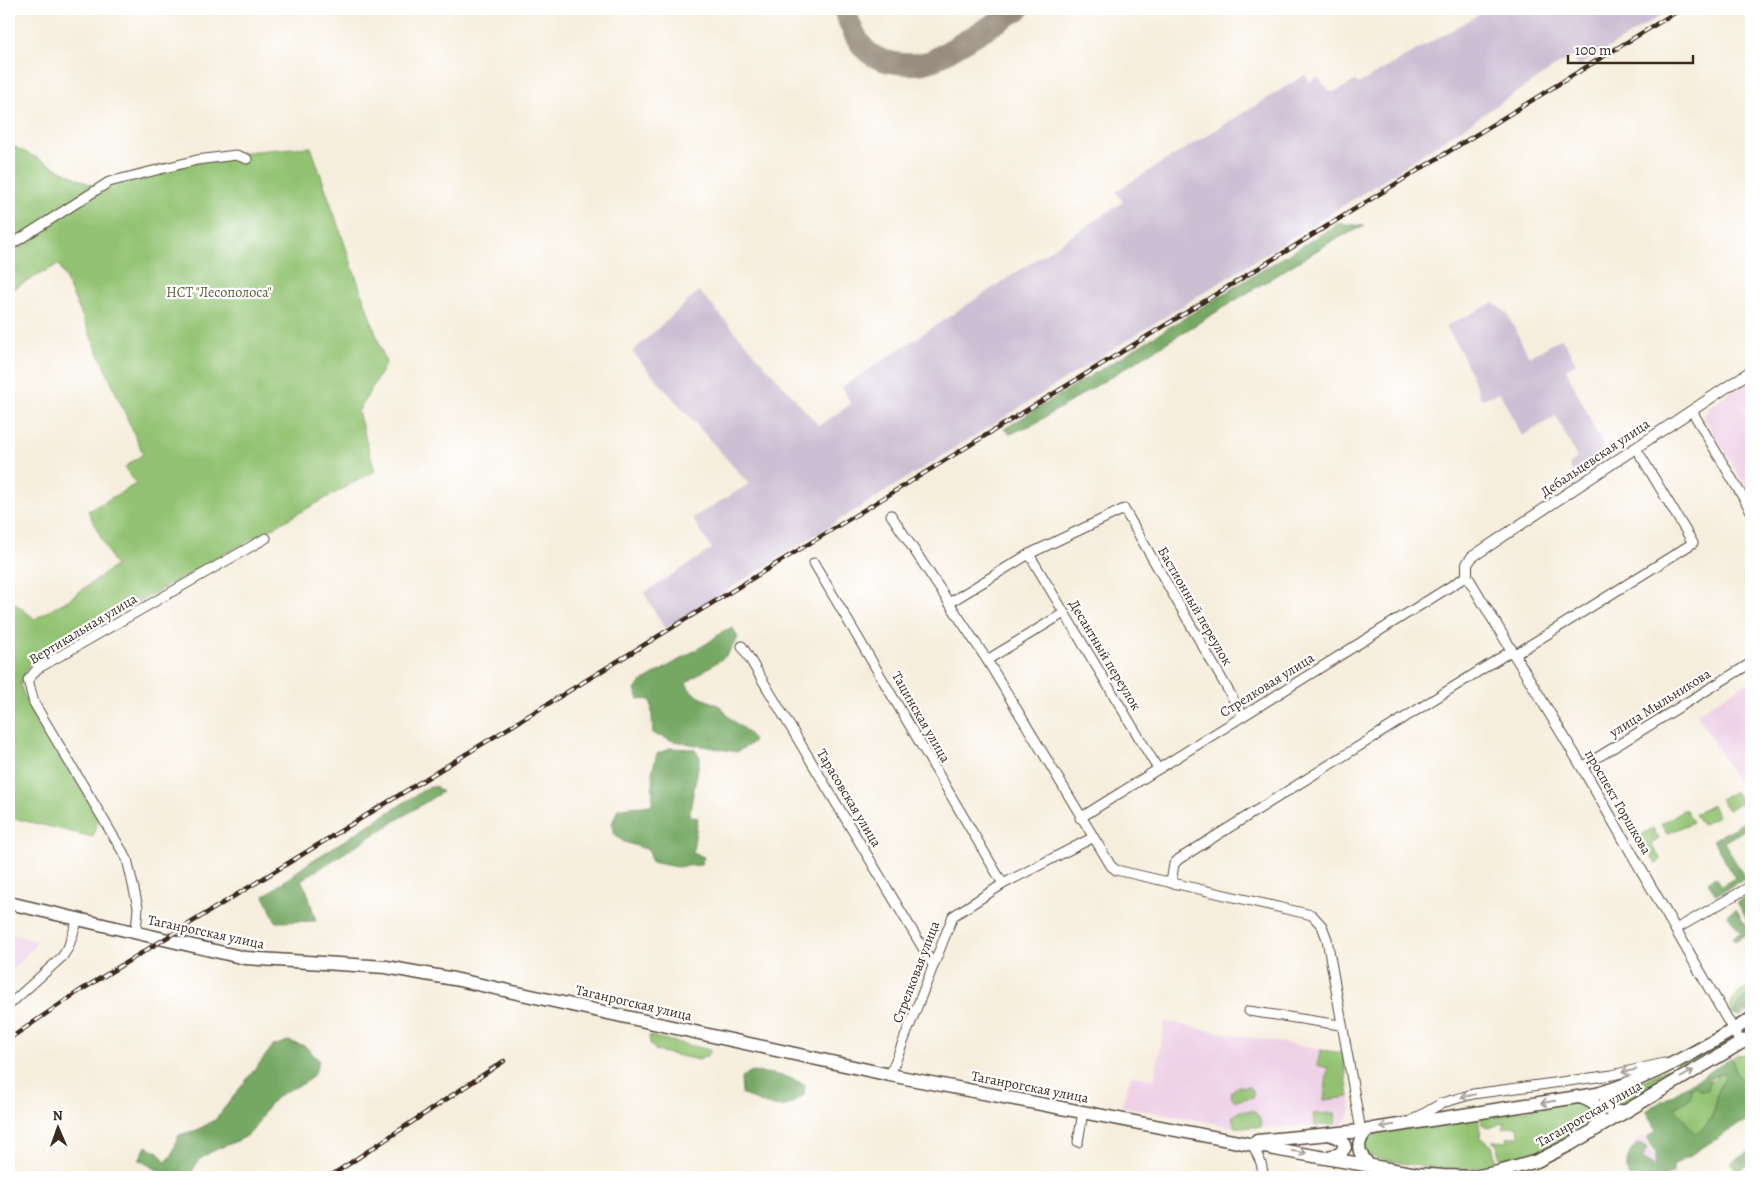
<svg xmlns="http://www.w3.org/2000/svg" width="1760" height="1186" viewBox="0 0 1760 1186" font-family="Alegreya,serif">
<style>
.built{fill:#eed0e7}
.industrial{fill:#ccbed3}
.green{fill:#92c271;stroke:#667648}
.forest{fill:#75a863;stroke:#586940;fill-rule:evenodd}
.lines{fill:none;stroke-linecap:round;stroke-linejoin:round}
.taxiway{stroke:#988c7e;stroke-width:22}
.minor-casing{stroke:#57473b;stroke-width:11}
.tertiary-casing{stroke:#57473b;stroke-width:12}
.primary-casing{stroke:#57473b;stroke-width:15}
.minor{stroke:#fff;stroke-width:9}
.tertiary{stroke:#fff;stroke-width:10}
.primary{stroke:#fff;stroke-width:12}
.rail-casing{stroke:#3b2a1e;stroke-width:4.5}
.rail{stroke:#fff;stroke-width:2.5;stroke-dasharray:8;stroke-linecap:butt}
.oneway{stroke:#a79f9a}
.labels{text-anchor:middle;dominant-baseline:central;stroke-width:4.5;stroke-linejoin:round;paint-order:stroke}
.park-label{font-size:14px;fill:#595f3b;stroke:#fff}
.street-label{font-size:14px;fill:#3b2a1e;stroke:#fff}
</style>
<rect width="100%" height="100%" fill="#fff"/>
<filter id="ink" filterUnits="userSpaceOnUse"><feTurbulence type="fractalNoise" baseFrequency=".02" numOctaves="2"/><feDisplacementMap in="SourceGraphic" scale="10" xChannelSelector="R" yChannelSelector="G"/><feConvolveMatrix kernelMatrix="1 2 1 2 8 2 1 2 1" color-interpolation-filters="sRGB"/></filter>
<filter id="wash" filterUnits="userSpaceOnUse"><feTurbulence type="fractalNoise" baseFrequency=".0096" numOctaves="4" result="noise"/><feDisplacementMap in="SourceGraphic" scale="20" xChannelSelector="R" yChannelSelector="G"/><feGaussianBlur stdDeviation="1.12" result="paint"/><feColorMatrix in="noise" values="0 0 0 0 0 0 0 0 0 0 0 0 0 0 0 0 0 1.4 0 .05"/><feComposite in="paint" operator="in"/></filter>
<g filter="url(#wash)">
<rect width="100%" height="100%" fill="#f6eedd"/>
<g class="built">
<path d="M1751 378V495L1704 417 1710 406Z"/>
<path d="M1751 680V784L1736 780 1697 713Z"/>
<path d="M9 933 37 941 34 947 9 973Z"/>
<path d="M1165 1021 1212 1031 1343 1053 1351 1109 1348 1118 1342 1124 1296 1127H1233L1121 1106 1131 1075 1154 1079Z"/>
<path d="M1642 1135 1659 1165 1654 1168 1626 1159 1638 1138Z"/>
</g>
<g class="industrial">
<path d="M1488 9H1671L1578 67 1572 57 1564 61 1373 187 665 629 644 593 712 549 692 518 749 484 632 352 699 291 819 426 851 404 842 387 1123 202 1116 191 1305 75 1310 82 1317 77 1331 92 1337 91 1355 81 1358 84Z"/>
<path d="M1493 303 1507 313 1529 357 1562 338 1576 363 1566 369 1606 452 1573 473 1569 464 1577 458 1556 416 1522 436 1500 393 1481 399 1463 356 1446 326Z"/>
</g>
<g class="green">
<path d="M9 144 93 186C163 159 238 151 311 147L386 363 358 412 375 471 30 662 20 684C34 727 73 775 99 813L93 837 9 817V599L35 619 68 600 115 566 88 511 136 484 125 467 143 454 59 264 9 291Z"/>
<path d="M1735 791 1742 802 1728 810 1720 799Z"/>
<path d="M1712 805 1718 816 1702 825 1695 814Z"/>
<path d="M1685 809 1693 822 1667 834 1661 824Z"/>
<path d="M1653 828 1659 839 1651 844 1661 860 1656 864 1639 836Z"/>
<path d="M1751 985V1010L1741 1016 1731 1013C1727 999 1740 992 1751 985Z"/>
<path d="M649 1036 711 1050 708 1055 699 1060 656 1051 650 1043Z"/>
<path d="M1729 1038 1734 1041 1617 1110 1607 1099Z"/>
<path d="M1321 1050 1343 1053 1349 1097 1324 1100 1328 1068 1317 1065Z"/>
<path d="M1746 1054 1745 1070 1750 1075 1745 1079 1738 1077 1732 1058 1736 1055Z"/>
<path d="M1720 1073H1724L1725 1078C1716 1098 1716 1122 1695 1135L1674 1107 1690 1099V1088L1709 1084Z"/>
<path d="M1238 1086 1249 1087 1253 1092V1097L1235 1101 1231 1096 1232 1091Z"/>
<path d="M1586 1101 1595 1108 1591 1124C1562 1143 1533 1155 1500 1165L1497 1145 1492 1141 1509 1142 1506 1138 1519 1136 1518 1126 1503 1128 1506 1122 1488 1128 1482 1124 1481 1116Z"/>
<path d="M1240 1111H1254L1260 1119 1261 1127H1235L1232 1117Z"/>
<path d="M1335 1113 1337 1124 1315 1126 1313 1114Z"/>
<path d="M1478 1117 1481 1137 1493 1147 1496 1166C1449 1173 1413 1166 1367 1156L1361 1140 1365 1135Z"/>
</g>
<g class="forest">
<path d="M1339 223 1365 226 1332 241 1034 424 1010 434 1004 429Z"/>
<path d="M733 628 738 638 726 656 686 683C692 697 706 699 718 705 723 707 725 713 729 717 738 726 748 729 754 742L737 752 674 741 653 734 651 700 639 699 635 690 640 683 709 642 723 631Z"/>
<path d="M670 748 694 749 700 757 689 816 698 818 693 850 694 853 704 857 701 865 676 867 651 862 649 850 624 842 615 835 612 824 618 809C631 805 640 808 653 804L652 772 657 754Z"/>
<path d="M436 786 442 792 301 880 307 891 316 921 276 922 264 896 310 862 427 788Z"/>
<path d="M1751 818V826L1724 842 1745 878 1716 895 1708 882 1715 877 1721 886 1735 878 1713 840Z"/>
<path d="M1751 894V903L1749 905 1751 909V926L1737 902Z"/>
<path d="M1736 909 1750 932 1735 941 1733 937 1741 932 1727 914Z"/>
<path d="M1751 994V1009L1742 1011 1738 1016 1734 1014 1738 1004Z"/>
<path d="M288 1041 305 1046 319 1060C313 1088 297 1083 278 1096 265 1105 258 1128 247 1136 227 1148 196 1150 191 1177H167V1175L139 1160 146 1146 157 1151 166 1162 172 1155 179 1135 197 1130 215 1120 273 1046Z"/>
<path d="M1746 1054 1751 1055V1117L1673 1166V1173L1665 1177H1629C1624 1166 1628 1149 1639 1143L1648 1148 1642 1159 1655 1166 1656 1153 1647 1137 1656 1131 1646 1111 1732 1058 1738 1077 1745 1079 1750 1075 1745 1070ZM1720 1073H1724L1725 1078C1711 1092 1723 1119 1695 1134L1675 1107 1690 1099 1692 1093 1690 1088 1696 1085 1699 1090H1708L1711 1079Z"/>
<path d="M750 1072C769 1073 789 1075 805 1085L804 1095C799 1098 792 1104 786 1106 773 1109 754 1100 742 1094L741 1078Z"/>
<path d="M1751 1150V1163L1737 1172 1731 1163Z"/>
</g>
<g class="lines">
<path class="taxiway" d="M844 9C849 22 854 36 863 47 877 65 912 67 932 61L1019 9"/>
</g>
</g>
<g filter="url(#ink)">
<g class="lines">
<defs>
<g id="minor">
<path d="M9 246 109 182 197 160 236 155 247 159"/>
<path d="M1692 411 1751 511"/>
<path d="M891 515 987 660 1111 866 1116 870 1312 915 1322 926 1327 939 1361 1131"/>
<path d="M1029 554 1158 769"/>
<path d="M814 563 1003 884"/>
<path d="M949 603 1029 554 1124 509 1243 716"/>
<path d="M742 646 933 965"/>
<path d="M1514 655 1693 543 1636 448"/>
<path d="M987 660 1064 613"/>
<path d="M1582 767 1751 663"/>
<path d="M1080 818 1467 576"/>
<path d="M1171 883 1174 864 1179 859 1511 651"/>
<path d="M1676 929 1751 886"/>
<path d="M136 932 138 907 127 859 34 703 28 680 37 669 266 538"/>
<path d="M9 1005 62 957 68 948 78 919"/>
<path d="M1249 1011 1340 1025"/>
<path d="M890 1075 953 916 1003 884 1092 838"/>
<path d="M1411 1121 1442 1103 1473 1094 1612 1075 1664 1063"/>
<path d="M1078 1142 1083 1112"/>
<path d="M1252 1143 1261 1163 1264 1177"/>
</g>
<path id="tertiary" d="M1741 1043 1582 767 1467 576V564L1472 557 1751 371"/>
<g id="primary">
<path d="M9 903 245 958 386 967 454 979 890 1075 1280 1150 1417 1174 1443 1176 1474 1177 1499 1172 1537 1161 1569 1145 1751 1037"/>
<path d="M1615 1089 1606 1099V1108L1613 1112 1626 1111"/>
<path d="M1580 1097C1601 1104 1604 1113 1592 1132"/>
<path d="M1368 1129C1355 1143 1357 1152 1369 1165"/>
<path d="M1257 1141 1361 1131 1597 1094C1651 1078 1704 1048 1751 1019"/>
<path d="M1328 1157 1340 1154 1345 1147 1342 1140 1330 1134"/>
</g>
</defs>
<use href="#minor" class="minor-casing"/>
<use href="#tertiary" class="tertiary-casing"/>
<use href="#primary" class="primary-casing"/>
<use href="#minor" class="minor"/>
<use href="#tertiary" class="tertiary"/>
<use href="#primary" class="primary"/>
<defs>
<g id="rail">
<path d="M9 1039 78 992 1681 9"/>
<path d="M329 1177 504 1061"/>
</g>
</defs>
<use href="#rail" class="rail-casing"/>
<use href="#rail" class="rail"/>
</g>
<defs><path id="oneway-shaft" d="M-6 0H5M1.5-3L5.5 0L1.5 3" fill="none" stroke-width="1.6" stroke-linecap="round" stroke-linejoin="round" transform="scale(1.25)"/></defs>
<g class="oneway">
<use href="#oneway-shaft" transform="translate(1629 1071) rotate(168)"/>
<use href="#oneway-shaft" transform="translate(1687 1074) rotate(-30)"/>
<use href="#oneway-shaft" transform="translate(1468 1096) rotate(166)"/>
<use href="#oneway-shaft" transform="translate(1548 1102) rotate(171)"/>
<use href="#oneway-shaft" transform="translate(1387 1126) rotate(171)"/>
<use href="#oneway-shaft" transform="translate(1299 1152) rotate(8)"/>
</g>
</g>
<g class="labels">
<g class="park-label">
<text x="219" y="292">НСТ "Лесополоса"</text>
</g>
<g class="street-label">
<text transform="translate(1595 458) rotate(-34)">Дебальцевская улица</text>
<text transform="translate(1195 606) rotate(60)">Бастионный переулок</text>
<text transform="translate(83 629) rotate(-31)">Вертикальная улица</text>
<text transform="translate(1105 655) rotate(59)">Десантный переулок</text>
<text transform="translate(1267 685) rotate(-32)">Стрелковая улица</text>
<text transform="translate(1660 703) rotate(-32)">улица Мыльникова</text>
<text transform="translate(921 717) rotate(60)">Тацинская улица</text>
<text transform="translate(849 798) rotate(59)">Тарасовская улица</text>
<text transform="translate(1618 802) rotate(60)">проспект Горшкова</text>
<text transform="translate(206 932) rotate(12)">Таганрогская улица</text>
<text transform="translate(916 972) rotate(-69)">Стрелковая улица</text>
<text transform="translate(634 1003) rotate(13)">Таганрогская улица</text>
<text transform="translate(1030 1087) rotate(11)">Таганрогская улица</text>
<text transform="translate(1589 1114) rotate(-30)">Таганрогская улица</text>
</g>
</g>
<rect width="1760" height="1186" fill="none" stroke="#fff" stroke-width="30"/>
<g transform="translate(58 1128) rotate(358)" stroke="#ffffff" stroke-width="4" paint-order="stroke">
<path d="M0-4L9 19L0 12L-9 19Z" fill="#3b2a1e"/>
<text y="-8" font-size="14" font-weight="bold" text-anchor="middle" fill="#3b2a1e">N</text>
</g>
<path d="M1568 55v8h125v-8" fill="none" stroke="#3b2a1e" stroke-width="2.5"/>
<text x="1575" y="55" font-size="15" fill="#3b2a1e" stroke="#ffffff" stroke-width="4" paint-order="stroke">100 m</text>
</svg>
